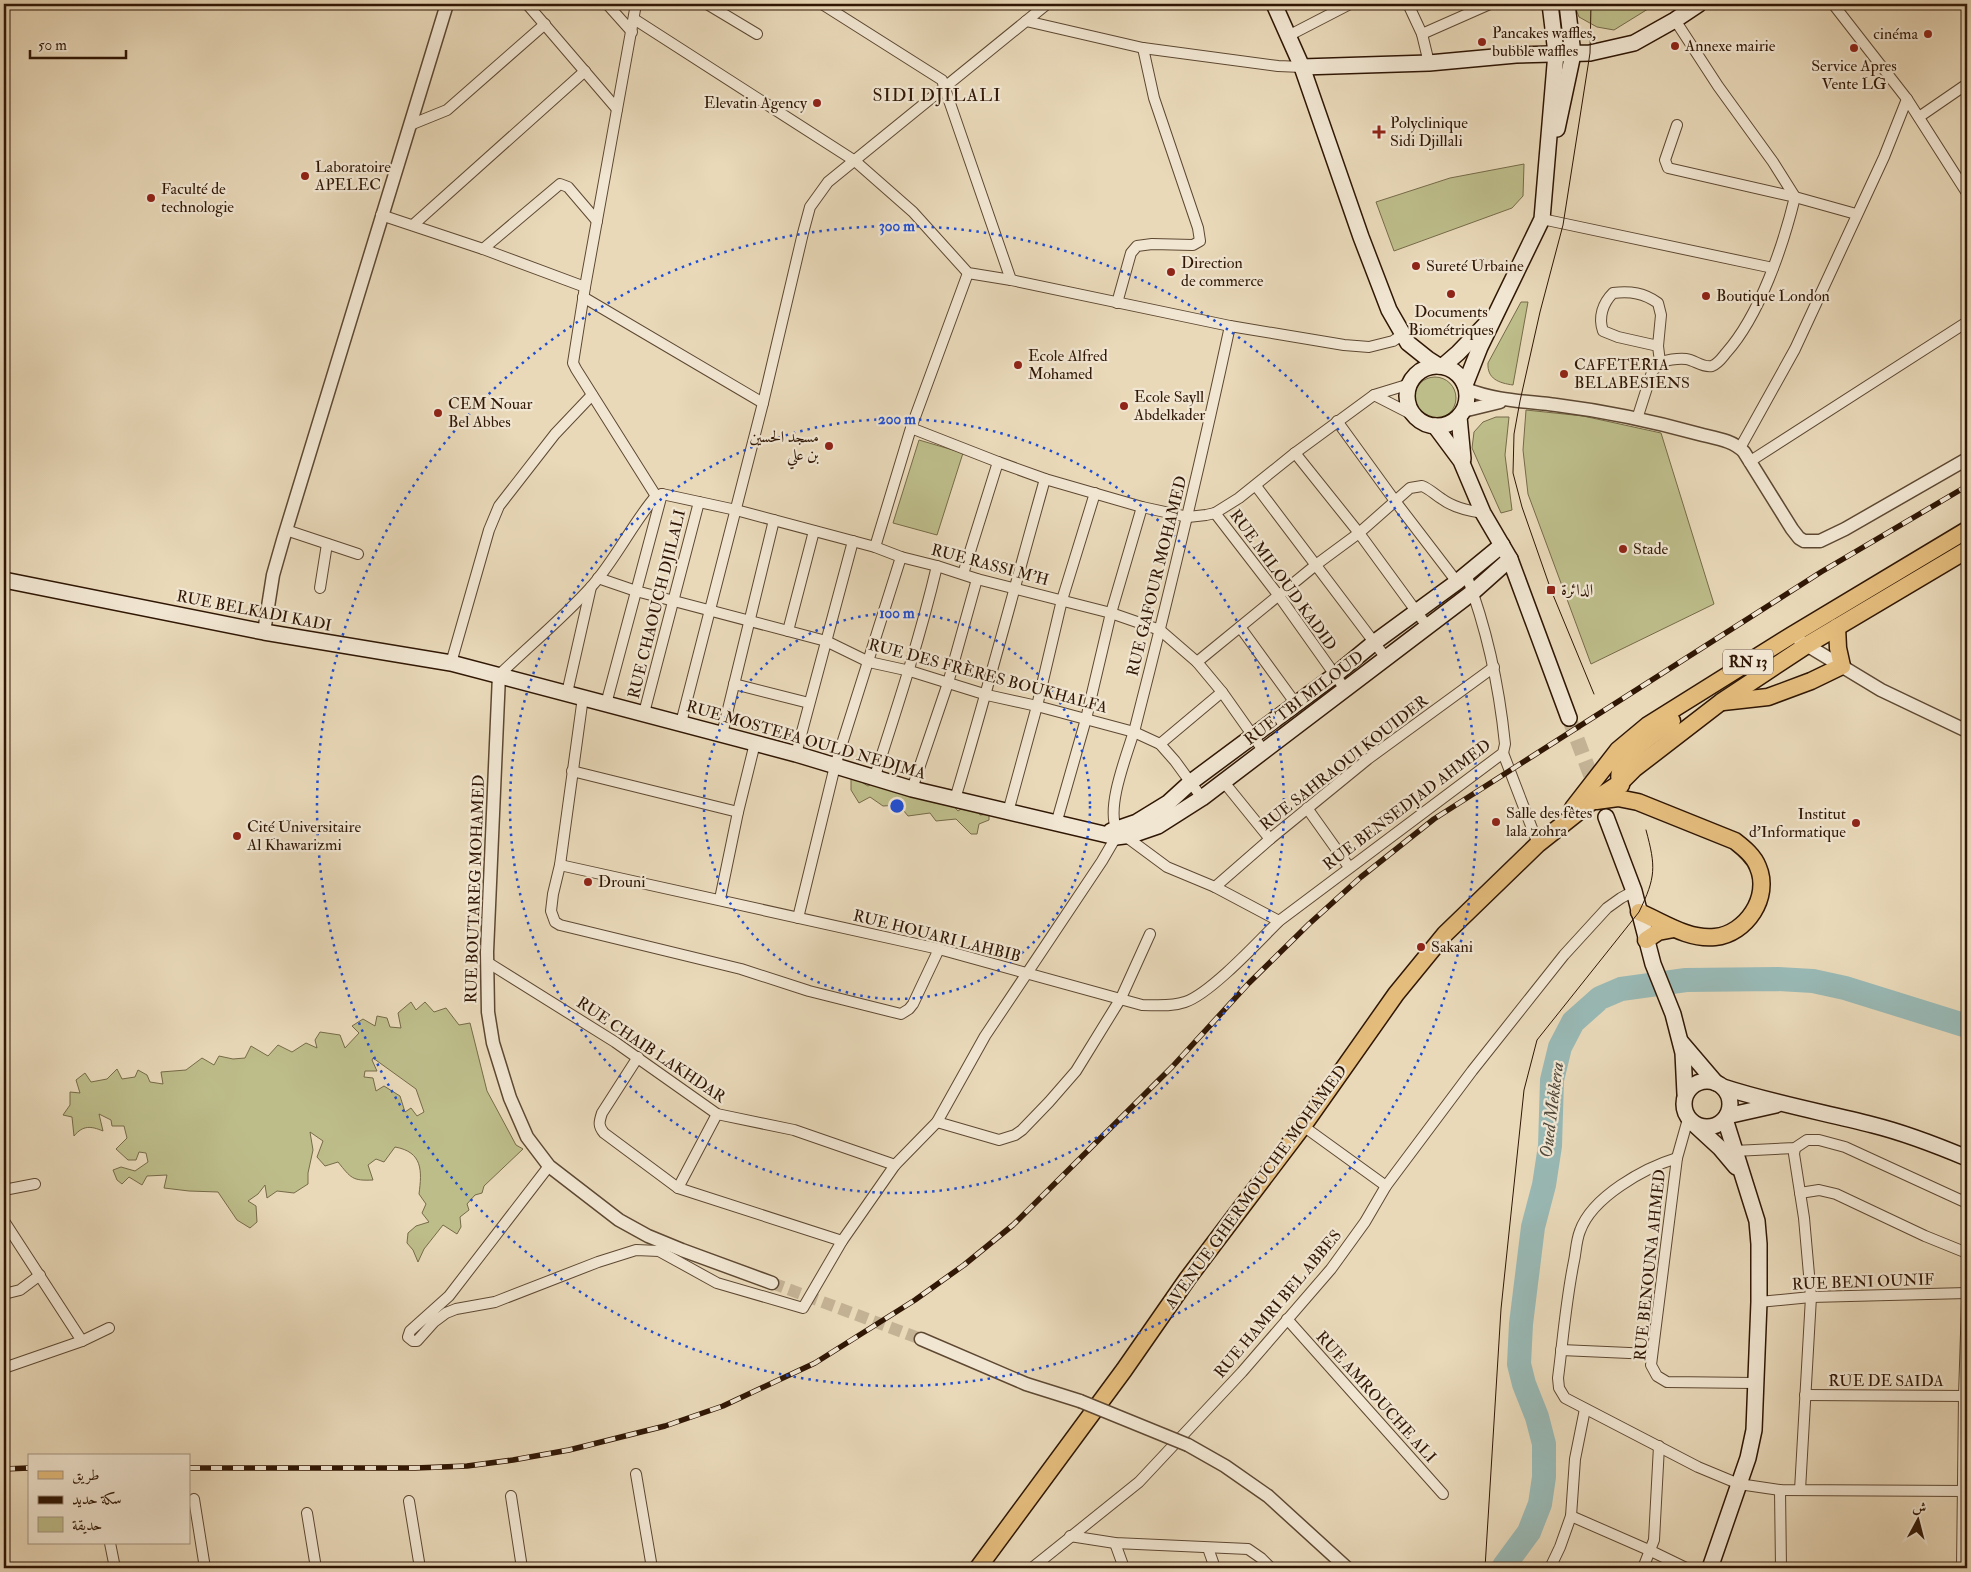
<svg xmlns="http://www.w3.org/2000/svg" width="1971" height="1572" viewBox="0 0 1971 1572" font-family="'IM FELL Double Pica',Amiri,serif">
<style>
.green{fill:#bdbd8a;stroke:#766a48;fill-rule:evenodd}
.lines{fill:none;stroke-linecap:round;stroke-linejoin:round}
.river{stroke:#99b9b5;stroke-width:24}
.tertiary-tunnel{stroke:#c4b295;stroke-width:12;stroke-dasharray:12 6;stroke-linecap:butt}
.secondary-tunnel{stroke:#c4b295;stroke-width:15;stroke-dasharray:15 8;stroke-linecap:butt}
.minor-casing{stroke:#5e4832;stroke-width:12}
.tertiary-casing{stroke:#5e4832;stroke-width:15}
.secondary-casing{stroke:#301705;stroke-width:18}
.primary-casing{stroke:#301705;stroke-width:19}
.minor{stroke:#f1e6d2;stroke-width:10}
.tertiary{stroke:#f1e6d2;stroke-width:12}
.secondary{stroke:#f1e6d2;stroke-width:15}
.primary{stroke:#e4bc7c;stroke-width:16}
.tram{stroke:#301705;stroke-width:1}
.rail-casing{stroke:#301705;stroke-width:5.5}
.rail{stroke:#f1e6d2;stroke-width:4;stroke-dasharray:11;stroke-linecap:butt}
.tertiary-bridge-casing{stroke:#5e4832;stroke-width:15;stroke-linecap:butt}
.tertiary-bridge{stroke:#f1e6d2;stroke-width:12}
.ring{fill:none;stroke:#1d4ed8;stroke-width:2.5;stroke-dasharray:2.5 5}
.poi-dot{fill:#8f2418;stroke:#f1e6d2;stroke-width:2}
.labels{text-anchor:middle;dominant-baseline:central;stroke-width:4.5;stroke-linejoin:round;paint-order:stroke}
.shield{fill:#f1e6d2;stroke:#6a5542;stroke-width:1}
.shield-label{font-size:15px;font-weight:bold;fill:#301705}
.poi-label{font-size:16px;fill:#301705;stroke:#f1e6d2;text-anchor:start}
.street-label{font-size:16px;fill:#301705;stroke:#f1e6d2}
.neighbourhood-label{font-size:18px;letter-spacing:1px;fill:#301705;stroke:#f1e6d2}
.water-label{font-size:18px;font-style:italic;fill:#50483a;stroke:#f1e6d2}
.centre{fill:#1d4ed8;stroke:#f1e6d2;stroke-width:2.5}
.ring-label{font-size:15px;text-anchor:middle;font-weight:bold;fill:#1d4ed8;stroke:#f1e6d2;stroke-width:4.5;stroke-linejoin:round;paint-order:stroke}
</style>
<rect width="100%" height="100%" fill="#e9d9b9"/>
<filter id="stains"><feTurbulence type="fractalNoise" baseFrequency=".004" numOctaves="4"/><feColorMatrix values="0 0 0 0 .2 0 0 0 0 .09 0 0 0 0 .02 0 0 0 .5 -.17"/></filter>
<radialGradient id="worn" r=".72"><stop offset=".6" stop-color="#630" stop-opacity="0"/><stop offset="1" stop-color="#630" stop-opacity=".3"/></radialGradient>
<g class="green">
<path d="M1574 4H1656L1614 30 1597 27 1579 17Z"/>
<path d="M1524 164 1523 196 1512 208 1394 251 1376 202 1450 178Z"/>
<path d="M1521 302H1528L1513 385C1499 383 1487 379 1488 363Z"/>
<circle cx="1435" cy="398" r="21"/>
<path d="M1526 410 1583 416 1661 433 1714 604 1591 664 1528 494 1523 450Z"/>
<path d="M1496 417H1509L1505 455 1512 510 1501 513 1472 448 1474 432 1483 422Z"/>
<path d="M919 440 963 453 937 535 893 523Z"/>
<path d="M851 778H863V783L868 786 877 781 950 802 958 811 964 807 977 809 980 815 989 814V820L979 824 977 834H971L956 819 936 821 930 813 908 816 899 805 883 806 870 797 859 803 851 790Z"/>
<path d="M411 1002 416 1010 425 1002 434 1012 446 1008 459 1025 470 1023 487 1091 516 1145 523 1149 484 1186 482 1193 475 1195 467 1204 469 1210 460 1217 461 1227 457 1234 443 1225 424 1249 418 1262 413 1250 407 1243 408 1233 416 1226 429 1222 422 1213 426 1204 419 1194C422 1171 423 1152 395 1147L384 1162 376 1159 368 1165 373 1180C352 1181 351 1178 338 1162L325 1166 317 1157 323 1141 310 1132 313 1150 308 1173V1184L294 1193 277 1191 267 1198 265 1185 258 1194 248 1201 256 1206 257 1222 250 1228 237 1220 218 1192 189 1191 164 1188 167 1175 147 1176 142 1185 129 1177 122 1184 117 1180 113 1170 121 1167 135 1171 148 1162 146 1153 139 1152 136 1160H128L116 1149 127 1138 124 1126H112L111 1120 99 1114 103 1131C91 1126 83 1125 74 1136L72 1117 63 1115 70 1105V1092L80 1093 76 1080 85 1073 91 1082 107 1079 117 1069 122 1079 135 1077 138 1070 147 1075 150 1082 163 1084 161 1072 186 1070 202 1058 214 1065 219 1056 233 1059 245 1058 251 1046 268 1056 278 1045 292 1052 306 1043 317 1048 315 1040 320 1032 340 1035 345 1048 359 1033 352 1026 363 1019 375 1026 377 1016 387 1018 390 1027 401 1028 398 1013ZM373 1058 416 1089 424 1112 417 1116 411 1108 405 1112 400 1096 384 1086 376 1091 373 1078 364 1077 365 1071H377L372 1060Z"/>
</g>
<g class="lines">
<path class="river" d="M1504 1566 1529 1532 1540 1504 1544 1477V1444L1537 1417 1524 1384 1519 1364 1521 1324 1533 1227 1544 1185 1550 1146 1552 1080 1560 1047 1573 1022 1600 998 1621 989 1686 980 1778 979 1813 981 1845 988 1967 1026"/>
<path class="tertiary-tunnel" d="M772 1283 921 1339"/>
<path class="secondary-tunnel" d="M1569 718 1597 792"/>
<defs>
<g id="minor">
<path d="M527 4 617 109"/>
<path d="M607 4 632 32"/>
<path d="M636 4 585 287 573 363 576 369 656 496"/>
<path d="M707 4 757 34"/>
<path d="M822 4 942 80 1011 280"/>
<path d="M1408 4 1422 34 1429 63"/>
<path d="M1833 4 1907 99 1967 193"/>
<path d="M634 19 855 161 913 212 968 273 1011 280 1230 326 1344 345 1369 347 1393 341 1402 335"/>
<path d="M1026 21 1143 48 1278 66 1302 67"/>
<path d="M1422 34 1490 4"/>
<path d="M1288 36 1350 4"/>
<path d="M1919 117 1967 84"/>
<path d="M410 125 447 110 545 24"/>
<path d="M1677 125 1665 160 1668 168 1795 197 1856 214"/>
<path d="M381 215 483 249 585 287"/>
<path d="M1542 219 1773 268"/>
<path d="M413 225 585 71"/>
<path d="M483 249 560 184 568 187 597 221"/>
<path d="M583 297 763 403"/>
<path d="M1117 303 1131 253 1137 246 1152 244 1193 245 1200 241 1198 228 1154 98 1143 48"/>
<path d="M1230 326C1201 461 1169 595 1135 728 1128 752 1105 808 1117 830L1167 867 1215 887 1279 921"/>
<path d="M1658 346 1618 337 1603 331C1598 317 1603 303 1613 293 1631 291 1644 293 1658 303L1661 315 1658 346 1660 362"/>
<path d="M1410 384 1374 395 1415 416"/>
<path d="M1637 419 1652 372 1660 362C1668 360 1678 358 1686 359 1695 360 1702 368 1712 366 1718 364 1722 358 1726 353 1760 315 1783 246 1795 197L1773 162 1718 86 1675 20"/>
<path d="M1337 421 1395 501 1457 582"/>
<path d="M911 428 998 462"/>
<path d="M1740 448 1795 349 1884 157 1907 99"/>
<path d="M1295 453 1359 533 1427 626"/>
<path d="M1749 462 1967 322"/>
<path d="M1256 486 1386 658"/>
<path d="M656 496 662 494 736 510 875 547 901 557 937 566 977 579 1111 613 1160 630 1197 662 1222 692 1263 750"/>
<path d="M1215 513 1279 596 1345 689"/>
<path d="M286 530 358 554"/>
<path d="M875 547 911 428 968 273"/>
<path d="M963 574 998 462 1045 479 1142 507 1188 517 1206 515 1215 513 1239 498 1295 453 1374 395"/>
<path d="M598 578 636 591 826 641 869 662 910 671 987 695 1037 706 1134 732 1160 744 1175 761 1202 798"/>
<path d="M320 588 327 544"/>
<path d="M1240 627 1296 704"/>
<path d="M788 631 814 531"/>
<path d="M1197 662 1317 564 1359 533 1410 488 1422 486C1430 489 1435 495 1442 499 1454 508 1469 511 1483 513"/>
<path d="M451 663 489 530 499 506 555 434 592 395"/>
<path d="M499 675C529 646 563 618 591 587 616 559 632 524 656 496"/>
<path d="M734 684 809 703"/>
<path d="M567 693 591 587"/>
<path d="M583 697 560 865 553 894 551 911 555 922 560 925 741 969 809 991 901 1014 909 1009 913 1004 939 949"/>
<path d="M606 704 662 494"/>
<path d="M644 713 699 502"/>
<path d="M681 723 763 403 803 233 810 207 828 182 1047 4"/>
<path d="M722 734 774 520"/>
<path d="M1160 744 1222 692"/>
<path d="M1503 753 1538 844"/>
<path d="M796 754 853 541"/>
<path d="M572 771 738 812"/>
<path d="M874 779C897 708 920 638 937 566"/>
<path d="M1223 781 1270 839"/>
<path d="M912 789 948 683 977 579"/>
<path d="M955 799C987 693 1015 585 1045 479"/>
<path d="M1307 808 1349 867"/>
<path d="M1008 812 1037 706 1062 600 1095 493"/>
<path d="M1056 824 1086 719 1111 613 1142 507"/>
<path d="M560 865 939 949 1142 1005C1155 1005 1171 1007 1185 1002 1210 994 1259 941 1279 921L1503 753 1505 744C1499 685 1487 629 1466 574"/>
<path d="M1215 887 1270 839 1368 759 1494 667"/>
<path d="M720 899 738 812 755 743"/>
<path d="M798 918 835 766 901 557"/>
<path d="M487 962 615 1042 717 1114 794 1130 895 1165"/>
<path d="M638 1057 602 1113C599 1122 598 1126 604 1133L678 1188 842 1241"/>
<path d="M1688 1119 1677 1158 1651 1365 1657 1376 1667 1382 1755 1383"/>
<path d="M937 1122 999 1140 1015 1135 1022 1130 1049 1102 1076 1071 1121 998 1150 934"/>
<path d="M1303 1126 1386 1186"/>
<path d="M1795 1148 1794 1154 1804 1218 1811 1297 1800 1490"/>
<path d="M1734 1151 1795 1148 1807 1140H1819L1845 1147 1967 1203"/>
<path d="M1677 1158C1644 1168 1592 1197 1580 1231 1576 1241 1576 1252 1574 1261 1566 1300 1563 1339 1558 1378L1559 1388 1565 1398 1698 1467 1739 1484 1780 1490 1967 1491"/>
<path d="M549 1166 449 1296 410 1331 408 1337 413 1341H417L434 1322 446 1313 456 1309 495 1302 598 1262 636 1250 659 1251 717 1283 803 1308 842 1241 895 1165 937 1122 985 1036 1102 861 1116 837"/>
<path d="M678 1188 717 1114"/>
<path d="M4 1190 35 1184"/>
<path d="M1800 1193 1819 1190 1836 1194 1925 1236 1967 1253"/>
<path d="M4 1221 82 1341"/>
<path d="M4 1294 20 1290 40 1275"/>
<path d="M1759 1302 1811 1297 1967 1293"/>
<path d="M1287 1319 1443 1494"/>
<path d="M1561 1350 1652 1354"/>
<path d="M4 1368 82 1341 109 1328"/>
<path d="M1805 1395 1967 1396"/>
<path d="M636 1474 652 1568"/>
<path d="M1780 1490 1781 1568"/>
<path d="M511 1496 522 1568"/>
<path d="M194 1499 205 1568"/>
<path d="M409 1501 420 1568"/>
<path d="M307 1513 316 1568"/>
<path d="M1571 1516 1651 1551 1686 1568"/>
<path d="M1070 1536 1115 1543 1248 1549 1261 1558 1271 1568"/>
<path d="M110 1543 115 1568"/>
<path d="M1115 1543 1124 1568"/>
<path d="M1208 1548 1215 1568"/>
<path d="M1032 1568 1139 1482 1242 1372 1331 1269 1365 1222 1386 1186 1472 1071 1564 955 1607 908 1621 898 1634 891"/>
<path d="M1550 1568 1560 1547 1571 1516 1575 1459 1585 1409"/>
<path d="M1643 1568 1654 1540 1659 1446"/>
<path d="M1962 1568 1964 1396 1967 1302"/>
</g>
<g id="tertiary">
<path d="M1466 389C1496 401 1525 401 1556 405 1604 411 1652 421 1699 434 1714 438 1733 440 1744 452L1792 529 1799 538 1804 541H1820L1845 529 1967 459"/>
<path d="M1463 411 1500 402"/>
<path d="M264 632 273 575 283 540 447 4"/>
<path d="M1800 641 1881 690 1967 731"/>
<path d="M499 675 487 952 488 1012 493 1043 510 1098 527 1137 549 1166 619 1220 648 1236 682 1250 772 1283"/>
<path d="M921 1339 1026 1384 1080 1401"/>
<path d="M1188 1445 1225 1466 1268 1496 1347 1568"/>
</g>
<g id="secondary">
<path d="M1274 4 1302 67 1361 237 1389 310 1408 343 1428 359 1439 366"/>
<path d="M1302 67 1429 63 1516 55 1590 53 1634 43 1675 20 1699 4"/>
<path d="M1557 129 1573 54 1567 4"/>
<path d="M1443 366 1458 353 1486 324"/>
<circle cx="1437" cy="396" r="30"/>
<path d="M1465 385 1480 347 1542 219 1556 53 1550 4"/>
<path d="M1459 417 1463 459"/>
<path d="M1435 426 1461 461 1483 513 1510 559 1569 718"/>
<path d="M4 580 264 632 451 663 796 754 912 789 1116 837 1132 835 1158 826 1202 798 1473 592 1510 559"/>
<path d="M1606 817 1634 891 1653 964 1673 1014 1683 1053 1685 1094"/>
<path d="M1111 831 1137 822 1168 803 1191 782 1335 675 1375 642 1457 582 1502 545"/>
<path d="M1681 1042 1716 1083"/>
<circle cx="1707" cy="1104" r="23"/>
<path d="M1723 1087C1772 1103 1822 1112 1873 1125 1905 1133 1936 1145 1967 1158"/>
<path d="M1727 1116 1776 1105"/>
<path d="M1695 1125 1720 1148 1736 1167"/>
<path d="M1710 1568 1748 1458 1754 1430 1759 1302V1244L1757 1221 1725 1119"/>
</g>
<g id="primary">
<path d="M1723 702 1768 697 1811 681 1842 666 1838 648 1837 627"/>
<path d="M1621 785C1610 759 1656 734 1672 721"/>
<path d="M1596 801 1618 798 1638 802 1735 841C1744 848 1754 856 1758 867 1771 897 1746 934 1715 937 1688 940 1663 922 1639 912"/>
<path d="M1573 808 1618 750 1648 725 1792 635 1967 530"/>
<path d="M1646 940 1658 932 1674 929"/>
<path d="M978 1568 1124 1370 1188 1278 1303 1126 1396 994 1445 934 1538 844 1591 802 1620 783 1634 769 1721 702 1807 645 1967 550"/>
</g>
</defs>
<use href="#minor" class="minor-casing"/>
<use href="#tertiary" class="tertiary-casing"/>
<use href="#secondary" class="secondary-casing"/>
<use href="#primary" class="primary-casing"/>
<use href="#minor" class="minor"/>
<use href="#tertiary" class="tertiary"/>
<use href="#secondary" class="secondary"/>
<use href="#primary" class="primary"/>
<g class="tram">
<path d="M1591 4 1590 53 1563 225 1540 312 1520 401 1514 434 1513 473 1522 507 1551 590 1594 694"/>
<path d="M1485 1568 1501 1309 1524 1090 1537 1040 1639 912C1656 877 1656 867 1646 830"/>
</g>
<defs>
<g id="rail">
<path d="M189 1468H415L467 1466 513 1460 569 1450 665 1426 723 1406 815 1363 915 1300 964 1265 1013 1225 1172 1067 1249 983 1309 924 1361 877 1434 819 1821 572 1967 486"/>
<path d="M4 1469 29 1468"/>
</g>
</defs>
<use href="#rail" class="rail-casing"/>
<use href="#rail" class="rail"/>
<defs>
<path id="tertiary-bridge" d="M1080 1401 1188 1445"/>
</defs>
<use href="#tertiary-bridge" class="tertiary-bridge-casing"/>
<use href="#tertiary-bridge" class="tertiary-bridge"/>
</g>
<g class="ring">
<circle cx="897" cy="806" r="193"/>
<circle cx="897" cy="806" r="387"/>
<circle cx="897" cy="806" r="580"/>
</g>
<g class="poi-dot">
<circle cx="1928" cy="34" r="5"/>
<circle cx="1482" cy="42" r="5"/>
<circle cx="1675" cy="46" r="5"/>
<circle cx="1854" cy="48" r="5"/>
<circle cx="817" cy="103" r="5"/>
<path d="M1376.5 124.5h5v5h5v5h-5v5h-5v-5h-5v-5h5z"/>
<circle cx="305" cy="176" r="5"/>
<circle cx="151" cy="198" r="5"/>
<circle cx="1416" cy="266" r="5"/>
<circle cx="1171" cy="272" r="5"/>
<circle cx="1451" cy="294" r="5"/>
<circle cx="1706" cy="296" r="5"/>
<circle cx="1018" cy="365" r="5"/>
<circle cx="1564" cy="374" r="5"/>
<circle cx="1124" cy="406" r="5"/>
<circle cx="438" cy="413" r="5"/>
<circle cx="829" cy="446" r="5"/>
<circle cx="1623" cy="549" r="5"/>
<rect x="1546" y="585" width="10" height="10" rx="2.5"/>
<circle cx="1496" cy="822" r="5"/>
<circle cx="1856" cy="823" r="5"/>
<circle cx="237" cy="836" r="5"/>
<circle cx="588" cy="882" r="5"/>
<circle cx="1421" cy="947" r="5"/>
</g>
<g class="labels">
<rect class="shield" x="1723" y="649.5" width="50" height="25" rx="4"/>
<g class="shield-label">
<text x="1748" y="662">RN 13</text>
</g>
<g class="poi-label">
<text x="1492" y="33">Pancakes waffles,<tspan x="1492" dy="18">bubble waffles</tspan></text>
<text x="1918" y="34" text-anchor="end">cinéma</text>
<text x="1685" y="46">Annexe mairie</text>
<text x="1854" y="66" text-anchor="middle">Service Apres<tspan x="1854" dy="18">Vente LG</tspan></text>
<text x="807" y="103" text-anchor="end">Elevatin Agency</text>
<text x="1390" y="123">Polyclinique<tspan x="1390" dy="18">Sidi Djillali</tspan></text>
<text x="315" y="167">Laboratoire<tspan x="315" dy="18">APELEC</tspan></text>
<text x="161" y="189">Faculté de<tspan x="161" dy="18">technologie</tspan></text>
<text x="1181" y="263">Direction<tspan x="1181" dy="18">de commerce</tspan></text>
<text x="1426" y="266">Sureté Urbaine</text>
<text x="1716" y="296">Boutique London</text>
<text x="1451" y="312" text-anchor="middle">Documents<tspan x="1451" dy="18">Biométriques</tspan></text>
<text x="1028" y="356">Ecole Alfred<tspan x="1028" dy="18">Mohamed</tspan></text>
<text x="1574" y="365">CAFETERIA<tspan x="1574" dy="18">BELABESIENS</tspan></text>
<text x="1134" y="397">Ecole Sayll<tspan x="1134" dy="18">Abdelkader</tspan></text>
<text x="448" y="404">CEM Nouar<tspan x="448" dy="18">Bel Abbes</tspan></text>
<text x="819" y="437" text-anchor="end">مسجد الحسين<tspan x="819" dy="18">بن علي</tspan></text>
<text x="1633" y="549">Stade</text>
<text x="1561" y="590">الدائرة</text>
<text x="1506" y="813">Salle des fêtes<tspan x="1506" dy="18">lala zohra</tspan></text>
<text x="1846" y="814" text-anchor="end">Institut<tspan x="1846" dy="18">d'Informatique</tspan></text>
<text x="247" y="827">Cité Universitaire<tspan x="247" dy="18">Al Khawarizmi</tspan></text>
<text x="598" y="882">Drouni</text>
<text x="1431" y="947">Sakani</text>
</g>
<g class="street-label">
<text transform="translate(990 565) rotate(15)">RUE RASSI M'H</text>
<text transform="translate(1157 576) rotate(-76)">RUE GAFOUR MOHAMED</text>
<text transform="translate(1283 580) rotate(54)">RUE MILOUD KADID</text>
<text transform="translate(657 604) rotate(-76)">RUE CHAOUCH DJILALI</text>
<text transform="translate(254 611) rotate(11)">RUE BELKADI KADI</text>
<text transform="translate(988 676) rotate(15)">RUE DES FRÈRES BOUKHALFA</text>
<text transform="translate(1304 698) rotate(-37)">RUE TBI MILOUD</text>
<text transform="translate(806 740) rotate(16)">RUE MOSTEFA OULD NEDJMA</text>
<text transform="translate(1344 763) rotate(-38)">RUE SAHRAOUI KOUIDER</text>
<text transform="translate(1407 805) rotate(-37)">RUE BENSEDJAD AHMED</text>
<text transform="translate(475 889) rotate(-88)">RUE BOUTAREG MOHAMED</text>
<text transform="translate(937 936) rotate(14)">RUE HOUARI LAHBIB</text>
<text transform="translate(651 1050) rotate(34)">RUE CHAIB LAKHDAR</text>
<text transform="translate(1256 1187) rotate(-54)">AVENUE GHERMOUCHE MOHAMED</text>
<text transform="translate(1650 1265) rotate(-84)">RUE BENOUNA AHMED</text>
<text transform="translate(1863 1282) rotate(-2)">RUE BENI OUNIF</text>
<text transform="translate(1278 1304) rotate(-50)">RUE HAMRI BEL ABBES</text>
<text x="1886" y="1381">RUE DE SAIDA</text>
<text transform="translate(1376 1397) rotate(48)">RUE AMROUCHE ALI</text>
</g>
<g class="neighbourhood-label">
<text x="937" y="95">SIDI DJILALI</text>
</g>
<g class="water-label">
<text transform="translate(1552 1110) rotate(-83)">Oued Mekkera</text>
</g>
</g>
<circle cx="897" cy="806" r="8" class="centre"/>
<g class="ring-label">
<text x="897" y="231">300 m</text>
<text x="897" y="424">200 m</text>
<text x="897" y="618">100 m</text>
</g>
<rect width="1971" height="1572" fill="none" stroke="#e9d9b9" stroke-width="20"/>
<rect x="5" y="5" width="1961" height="1562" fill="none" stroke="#301705" stroke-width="2.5"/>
<rect x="10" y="10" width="1951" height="1552" fill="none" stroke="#301705"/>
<rect x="28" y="1454" width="162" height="90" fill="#f1e6d2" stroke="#a49380"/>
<rect x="38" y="1471" width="25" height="8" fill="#e4bc7c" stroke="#a49380"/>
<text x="72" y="1480" font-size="15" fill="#301705">طريق</text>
<rect x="38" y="1496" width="25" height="8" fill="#301705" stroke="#a49380"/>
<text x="72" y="1504" font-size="15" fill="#301705">سكة حديد</text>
<rect x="38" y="1517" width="25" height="15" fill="#bdbd8a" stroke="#a49380"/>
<text x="72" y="1530" font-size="15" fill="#301705">حديقة</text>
<g transform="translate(1918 1520) rotate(7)" stroke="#f1e6d2" stroke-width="4" paint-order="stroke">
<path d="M0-4L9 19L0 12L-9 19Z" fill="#301705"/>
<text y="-8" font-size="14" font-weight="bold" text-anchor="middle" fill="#301705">ش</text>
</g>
<path d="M30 50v8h96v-8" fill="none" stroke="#301705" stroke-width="2.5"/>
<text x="38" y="50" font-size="15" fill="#301705" stroke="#f1e6d2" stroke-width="4" paint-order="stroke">50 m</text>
<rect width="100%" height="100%" filter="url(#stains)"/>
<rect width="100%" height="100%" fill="url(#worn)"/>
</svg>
